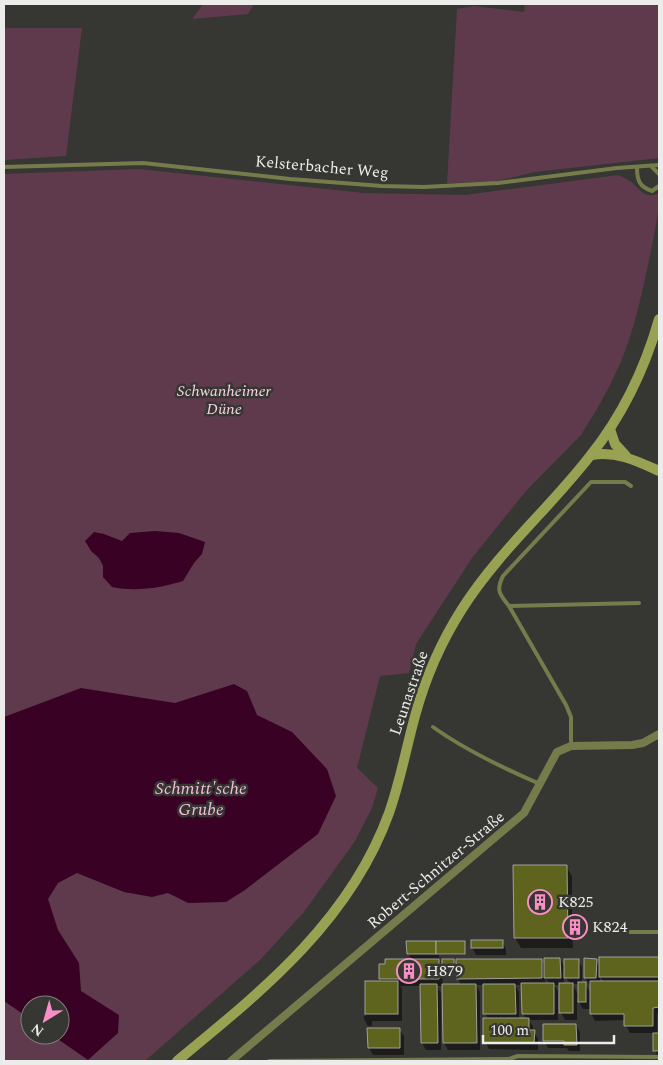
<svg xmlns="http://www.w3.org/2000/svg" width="663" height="1065" viewBox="0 0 663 1065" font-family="Spectral,serif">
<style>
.green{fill:#5f3a4d;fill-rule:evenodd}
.water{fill:#390225}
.shadow{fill:#0007;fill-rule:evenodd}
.building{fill:#5e641e;stroke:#a0a19c}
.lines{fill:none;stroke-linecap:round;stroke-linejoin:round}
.lane{stroke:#767b4b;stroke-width:4}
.street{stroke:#767b4b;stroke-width:8}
.secondary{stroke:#99a152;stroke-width:10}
.labels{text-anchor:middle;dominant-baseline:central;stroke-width:5;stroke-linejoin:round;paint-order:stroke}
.street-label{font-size:16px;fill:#ecedea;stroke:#363632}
.park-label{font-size:16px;font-style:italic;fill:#fad3e6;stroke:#363632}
.poi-label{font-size:16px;fill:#ecedea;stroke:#363632;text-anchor:start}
.water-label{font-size:18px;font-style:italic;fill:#f4bcd8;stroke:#363632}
</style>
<rect width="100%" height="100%" fill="#363632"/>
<g class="green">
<path d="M203 4H254L248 14 192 19Z"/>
<path d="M525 4H656L659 8V158L535 172 493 182 447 183 457 9 474 6 524 12Z"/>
<path d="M4 28H82L66 156 4 160Z"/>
<path d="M139 169 364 193 465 195 618 175C622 177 627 179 630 181 640 189 645 200 659 193 659 217 653 240 648 265 640 303 631 343 613 379 604 398 592 417 581 435L526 491 472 558 416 644 409 673 380 676 357 768 378 788 372 808 355 841 304 912 261 959 145 1061H4V174ZM30 1005H60V1035H30Z"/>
</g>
<g class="water">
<path d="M155 531 179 533 205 542 202 554 194 563 183 581C160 588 136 592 112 587L103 577V566L99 558 91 551 85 541 94 532 104 534 122 541 130 533Z"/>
<path d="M234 684 247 691 257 715 292 732 327 769 336 796 318 834 245 890 226 902 188 903 168 893 152 897 124 892 77 873 58 883 48 899 58 930 79 963 81 991 119 1015 118 1033 88 1060 52 1035H60V1005H30V1019L4 1001V717L81 688 175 703Z"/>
</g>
<g class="shadow">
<path d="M515 866H566L572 876V927H580L581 929V931H572L573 948H521L515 938Z"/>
<path d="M502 941 506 949V955H476L472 948Z"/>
<path d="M464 942 465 955H439V962L442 967 443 985H461L458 978V973H447L443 966 453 960 457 968 541 960 546 967 560 959 566 970 578 960 582 967V984H585L591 994V984H589L585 977 596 960 601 968 600 959 659 958V1014H657V1034H659V1058L655 1051V1033H630L626 1026V1020L595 1021 591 1013V1009H583L577 998V1020H565L561 1013V985H554L558 991V1020H529L533 1027V1031L538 1039V1050L489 1049 485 1042 488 1019 485 1013V985H476L480 992V1050H448L444 1043V986H437L441 993V1050H426L422 1043V986H400L402 989V1021H372V1026H368L364 1019V1016H366V982H382L380 979V965L412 960 408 953ZM564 974 570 984H564ZM600 976 604 983H600ZM545 977 548 982 549 984H546ZM572 984H579V995ZM515 985H523V1013L526 1019H519V992Z"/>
<path d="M576 1025 580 1032V1051H569L567 1048H548L544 1041Z"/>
<path d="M399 1029 404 1036V1055H373L369 1048Z"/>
</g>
<g class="building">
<path d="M513 865H567L568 938H514Z"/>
<rect x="471" y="940" width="32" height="8"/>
<path d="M406 941H436V954H407Z"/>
<rect x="436" y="941" width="29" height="13"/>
<rect x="599" y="957" width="60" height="20"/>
<path d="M544 958H560L561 978H544Z"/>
<path d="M584 958 597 959 596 978H584Z"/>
<path d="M385 959H439V979H379V964H385Z"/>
<rect x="442" y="959" width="12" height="8"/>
<path d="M456 959H542V978L456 979Z"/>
<rect x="564" y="959" width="15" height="19"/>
<rect x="365" y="981" width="33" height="33"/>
<path d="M590 981H659V1017V1007L653 1008V1026H624V1014H590Z"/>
<rect x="578" y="982" width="8" height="20"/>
<path d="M521 983H554V1014H522Z"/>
<rect x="559" y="983" width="14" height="30"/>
<path d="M420 984H437L438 1043H421Z"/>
<path d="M442 984H476L477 1043H443Z"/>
<path d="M483 984H515L516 1014H483Z"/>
<path d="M483 1018H529V1030H535L534 1043H483Z"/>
<path d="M543 1024H576L577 1045H564V1041H543Z"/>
<path d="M367 1028H400V1048H368Z"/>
<rect x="653" y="1033" width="6" height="18"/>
</g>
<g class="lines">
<g class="lane">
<path d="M4 167 143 163 290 179 382 186 424 187 498 183 617 168 659 165"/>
<path d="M652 167 659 174"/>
<path d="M637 168C637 181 640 187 652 191L659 186"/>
<path d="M509 606 639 603"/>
<path d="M433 727C465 750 503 768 540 784"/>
<path d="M571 746V717L566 705 509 606C499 594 496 590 503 576L591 482H625L631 486"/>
<path d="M613 932H659"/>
<path d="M509 1059 518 1056 659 1057"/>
<path d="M269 1061 509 1059V1061"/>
</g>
<path class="street" d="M231 1061 524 813 557 752 571 746 632 745 643 743 659 734"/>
<g class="secondary">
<path d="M610 429 615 444 626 456"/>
<path d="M592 455C617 451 637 461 659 471"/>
<path d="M177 1061C262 991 350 921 389 813 400 782 406 749 415 716 425 679 441 642 462 609 498 552 549 509 590 456 622 416 645 368 659 319"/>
</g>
</g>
<defs>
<symbol id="building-ring" viewBox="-11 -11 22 22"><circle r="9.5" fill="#363632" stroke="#fa8fc8" stroke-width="1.5"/><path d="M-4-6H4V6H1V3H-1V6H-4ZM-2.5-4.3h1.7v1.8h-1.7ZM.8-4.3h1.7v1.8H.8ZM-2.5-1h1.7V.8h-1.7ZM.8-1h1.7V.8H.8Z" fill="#fa8fc8"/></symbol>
</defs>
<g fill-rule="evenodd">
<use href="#building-ring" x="526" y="888" width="28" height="28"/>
<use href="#building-ring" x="561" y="913" width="28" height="28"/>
<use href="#building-ring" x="395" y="957" width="28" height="28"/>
</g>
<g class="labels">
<g class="street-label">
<text transform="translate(322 167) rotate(5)">Kelsterbacher Weg</text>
<text transform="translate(409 693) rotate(-71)">Leunastraße</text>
<text transform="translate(436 870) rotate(-40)">Robert-Schnitzer-Straße</text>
</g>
<g class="park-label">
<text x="224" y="391">Schwanheimer<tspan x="224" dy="18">Düne</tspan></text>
</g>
<g class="poi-label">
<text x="558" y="902">K825</text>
<text x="592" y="927">K824</text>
<text x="426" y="971">H879</text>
</g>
<g class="water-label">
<text x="201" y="788">Schmitt'sche<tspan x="201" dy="21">Grube</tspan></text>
</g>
</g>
<rect width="663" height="1065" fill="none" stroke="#ecedea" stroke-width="10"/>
<g transform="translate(45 1020) rotate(217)"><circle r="24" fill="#363632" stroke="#7f7f7c"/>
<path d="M0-4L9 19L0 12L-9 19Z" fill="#fa8fc8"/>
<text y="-8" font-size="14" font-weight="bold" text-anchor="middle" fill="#ecedea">N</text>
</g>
<path d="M483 1035v8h131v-8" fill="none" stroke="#ecedea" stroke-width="2.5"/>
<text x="490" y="1035" font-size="15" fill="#ecedea" stroke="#363632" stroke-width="4" paint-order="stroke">100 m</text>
</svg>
